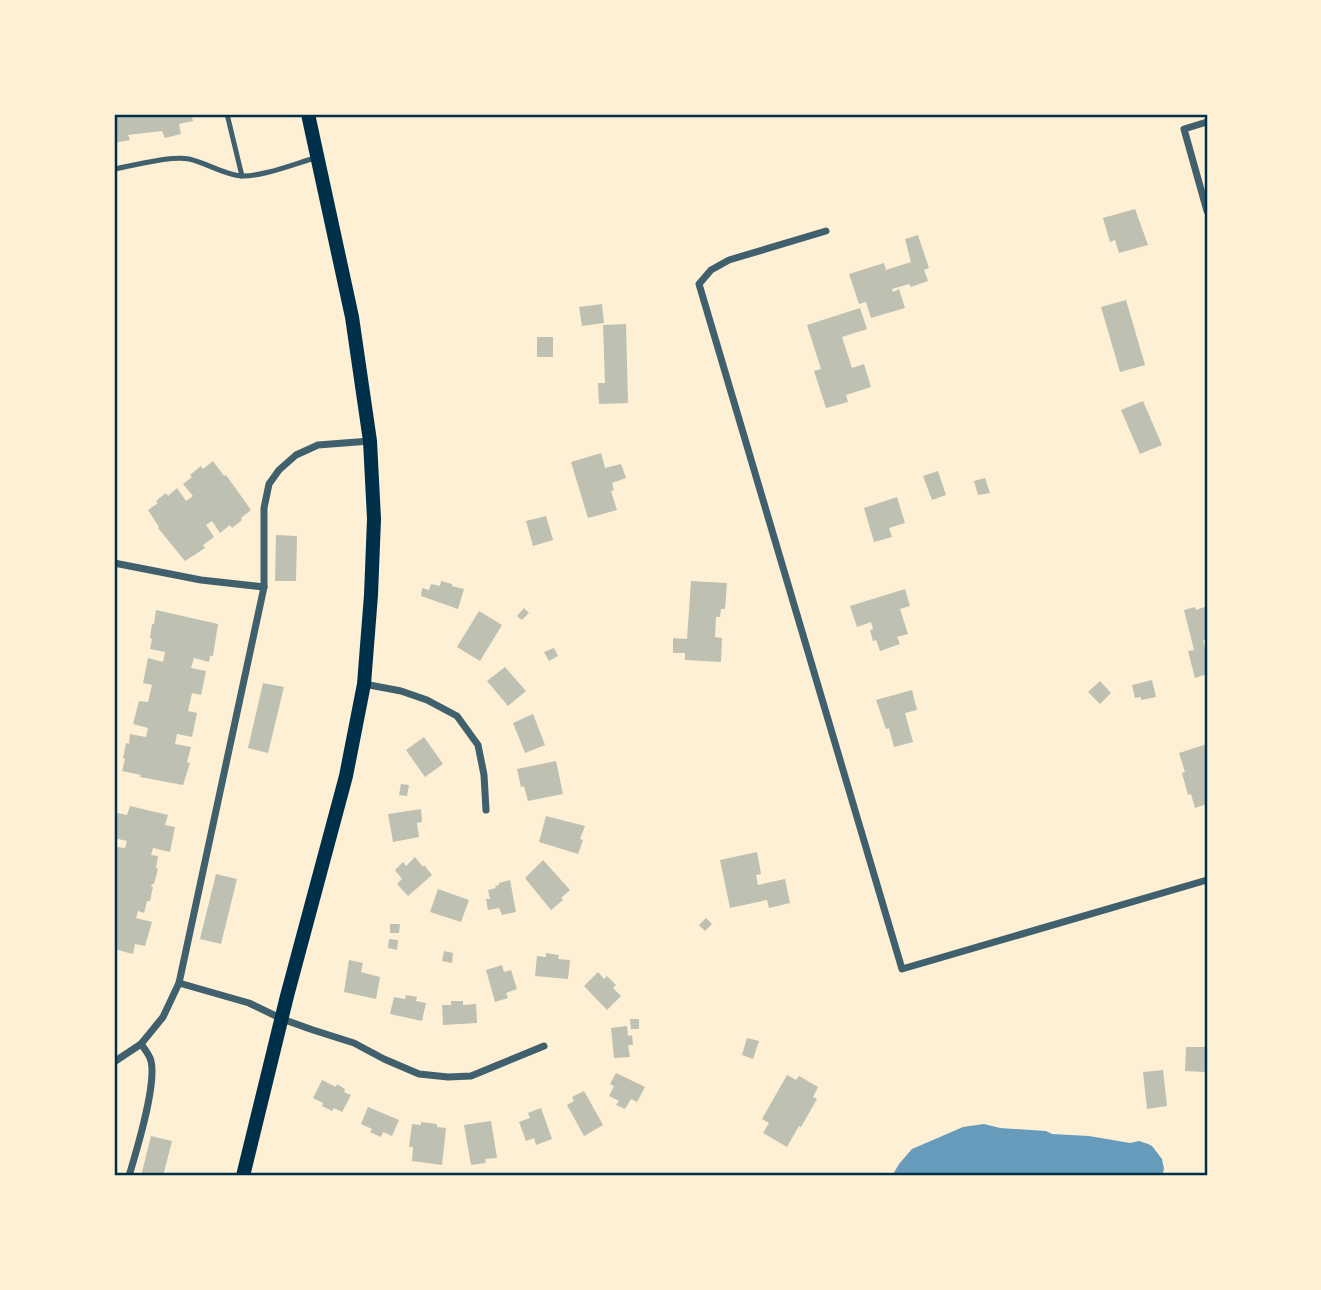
<svg xmlns="http://www.w3.org/2000/svg" width="1321" height="1290" viewBox="0 0 1321 1290" font-family="'Nunito Sans',sans-serif">
<style>
.water{fill:#669bbc}
.building{fill:#bec0b2}
.lines{fill:none;stroke-linecap:round;stroke-linejoin:round}
.service{stroke:#3f606c;stroke-width:5}
.minor{stroke:#3f606c;stroke-width:7}
.secondary{stroke:#003049;stroke-width:14}
.neatline{fill:none;stroke:#003049;stroke-width:2.5}
</style>
<rect width="100%" height="100%" fill="#fdf0d5"/>
<path class="water" d="M984 1124 1000 1128 1046 1131 1052 1134 1089 1136 1130 1143 1139 1141 1148 1144 1152 1146 1162 1159 1164 1169 1162 1176H892L899 1164 912 1149 963 1127Z"/>
<g class="building">
<path d="M114 114H191L193 121 179 124 181 134 165 138 162 131 128 135 130 140 114 143Z"/>
<path d="M1135 209 1148 245 1119 253 1115 240 1110 242 1103 218Z"/>
<path d="M918 235 929 268 924 270 928 281 911 287 909 284 892 289 893 292 899 289 905 308 871 318 866 302 859 304 849 274 884 263 886 270 911 262 905 239Z"/>
<path d="M1126 300 1145 365 1120 372 1101 307Z"/>
<path d="M602 304 604 323 582 326 579 307Z"/>
<path d="M860 308 867 329 842 337 852 368 864 364 871 387 846 395 848 402 826 408 814 371 821 369 807 325Z"/>
<path d="M626 324 628 403 599 404 598 383H605L603 325Z"/>
<rect x="537" y="337" width="16" height="20"/>
<path d="M1143 401 1162 445 1140 454 1121 410Z"/>
<path d="M601 453 605 468 621 464 626 478 612 483 614 490 611 491 617 510 588 518 571 462Z"/>
<path d="M213 461 224 476 226 475 251 510 241 518 242 520 232 528 230 525 220 533 212 521 206 525 214 537 203 545 205 548 185 561 158 528 159 527 148 510 158 503 156 501 166 493 168 496 177 488 186 501 193 496 183 484 192 477 190 475 201 466 203 469Z"/>
<path d="M938 471 946 495 932 500 923 476Z"/>
<path d="M985 478 990 493 978 495 974 481Z"/>
<path d="M897 497 905 523 889 528 892 537 874 542 864 508Z"/>
<path d="M546 516 553 540 533 546 526 521Z"/>
<path d="M276 535 297 536 296 581H275Z"/>
<path d="M441 581 452 584V586L464 589 458 609 421 596 422 588 429 590 431 584 440 586Z"/>
<path d="M691 581 727 583 725 609H721L720 617H716L715 637 722 638 721 662 685 660V653H673V638L687 639Z"/>
<path d="M905 589 910 606 900 609 908 634 897 637 900 644 880 651 876 640 873 641 870 630 873 629 871 622 857 627 850 606Z"/>
<path d="M1207 606V639L1203 641 1205 647 1207 646V674L1195 678 1188 651 1194 650 1184 610 1195 607 1196 610Z"/>
<path d="M524 608 529 613 522 620 517 616Z"/>
<path d="M156 610 218 624 213 656H210L209 662 194 658 191 668 206 671 201 695 192 693 188 711 197 713 192 737 177 734 175 744 191 747 187 762 190 763 183 785 140 777 141 775 122 771 125 759 123 758 126 743 129 744 130 734 146 737 148 728 133 724 139 701 148 702 152 685 143 683 148 658 163 662 165 652 150 649 152 639 150 638 152 624H154Z"/>
<path d="M479 611 502 625 480 661 457 647Z"/>
<path d="M554 648 558 656 549 661 544 652Z"/>
<path d="M505 667 526 691 508 706 487 681Z"/>
<path d="M1152 680 1156 697 1141 700V697L1135 698 1132 685Z"/>
<path d="M1100 681 1111 693 1100 704 1088 692Z"/>
<path d="M263 683 284 687 268 753 248 748Z"/>
<path d="M912 690 917 710 905 713 913 742 894 747 889 728 886 729 876 700Z"/>
<path d="M533 714 545 745 525 753 513 723Z"/>
<path d="M424 737 443 764 425 777 406 750Z"/>
<path d="M1207 744V804L1195 808 1191 794 1188 795 1182 773 1185 772 1179 753Z"/>
<path d="M556 761 563 794 528 801 524 786 521 787 517 769Z"/>
<path d="M401 784 409 785 407 796 399 795Z"/>
<path d="M130 806 168 815 165 825 175 827 170 852 153 848 151 855 158 856 156 868 158 869 154 884H152L151 886 153 887 150 901H147L144 913 138 911 136 918 152 922 145 946 135 944 133 954 114 949V859L117 847 125 848 127 841 114 838V824L118 813 127 815Z"/>
<path d="M421 809 422 822 417 823 419 837 393 842 388 814Z"/>
<path d="M546 816 585 826 580 839 583 840 578 854 539 842Z"/>
<path d="M757 852 761 874 756 875 758 885 785 879 790 903 769 908 767 900 730 908 720 860Z"/>
<path d="M415 857 423 867 424 865 432 875 408 896 397 884 402 879 395 870 403 862 406 866Z"/>
<path d="M543 860 570 890 561 898 563 900 551 910 525 878Z"/>
<path d="M216 874 237 879 221 944 200 939Z"/>
<path d="M510 880 516 912 502 915 499 908 488 910 486 899H490L488 890 496 888 495 886 499 885V883Z"/>
<path d="M438 889 469 900 461 922 430 912Z"/>
<path d="M706 918 712 924 705 931 699 925Z"/>
<path d="M390 924H400L399 933H390Z"/>
<path d="M389 939 398 940 397 950 388 948Z"/>
<path d="M444 951 453 953 452 963 442 961Z"/>
<path d="M546 953 559 955 558 959 570 960 568 979 535 976 537 956 546 957Z"/>
<path d="M349 960 363 963 361 972 380 977 376 999 344 992Z"/>
<path d="M502 965 504 972 511 970 517 989 506 993 508 998 495 1002 486 970Z"/>
<path d="M598 972 604 979 607 976 616 985 613 988 621 996 607 1010 584 986Z"/>
<path d="M406 995 417 997 416 1001 426 1003 422 1021 390 1014 394 997 405 999Z"/>
<path d="M451 1001H463V1005L476 1004 477 1023 443 1025 442 1005H451Z"/>
<path d="M630 1019H639V1029H631Z"/>
<path d="M627 1026 628 1036 632 1035 633 1045H628L630 1057 614 1058 611 1028Z"/>
<path d="M747 1038 759 1041 753 1059 742 1055Z"/>
<path d="M1186 1047H1206L1205 1072 1185 1071Z"/>
<path d="M1163 1070 1167 1106 1147 1109 1143 1072Z"/>
<path d="M616 1073 645 1087 637 1102 631 1099 625 1109 616 1105 619 1101 609 1096 614 1086 610 1084Z"/>
<path d="M787 1075 796 1080 799 1076 818 1087 813 1097 817 1099 801 1127 799 1126 787 1147 763 1133 769 1123 762 1119Z"/>
<path d="M322 1080 336 1087 337 1084 345 1089 344 1092 351 1095 342 1112 334 1108 332 1111 322 1106 323 1103 313 1098Z"/>
<path d="M584 1091 603 1125 584 1136 567 1105 574 1101 572 1097Z"/>
<path d="M368 1107 399 1120 392 1136 383 1132 381 1137 370 1132 372 1129 361 1124Z"/>
<path d="M541 1108 552 1139 536 1145 534 1138 526 1141 519 1122 530 1118 528 1113Z"/>
<path d="M491 1121 497 1158 485 1159 486 1163 471 1165 464 1125Z"/>
<path d="M421 1122 437 1124V1127L446 1128 442 1165 412 1161 413 1147H409L412 1124 421 1125Z"/>
<path d="M151 1136 172 1141 163 1176H141Z"/>
</g>
<g class="lines">
<g class="service">
<path d="M227 114 242 176"/>
<path d="M114 169C133 166 171 155 189 159 207 163 222 174 241 176 261 177 294 164 315 158"/>
</g>
<g class="minor">
<path d="M1207 122 1184 129 1207 211"/>
<path d="M826 231 729 260 711 270 699 284 902 969 1207 880"/>
<path d="M114 563 201 580 264 587"/>
<path d="M364 684 401 691 427 700 457 716 478 745 484 775 486 810"/>
<path d="M179 983 249 1003 282 1019 313 1030 354 1043 384 1059 419 1074 448 1077 471 1076 544 1046"/>
<path d="M114 1062 141 1044 163 1017 179 983 264 587V508L269 484 279 470 296 455 318 445 370 441"/>
<path d="M129 1176C136 1152 159 1079 150 1058 148 1053 144 1048 141 1044"/>
</g>
<path class="secondary" d="M243 1176 287 996 346 776 364 684 371 595 374 519 370 441 352 317 308 114"/>
</g>
<rect width="1321" height="1290" fill="none" stroke="#fdf0d5" stroke-width="231"/>
<rect x="116" y="116" width="1090" height="1058" class="neatline"/>
</svg>
